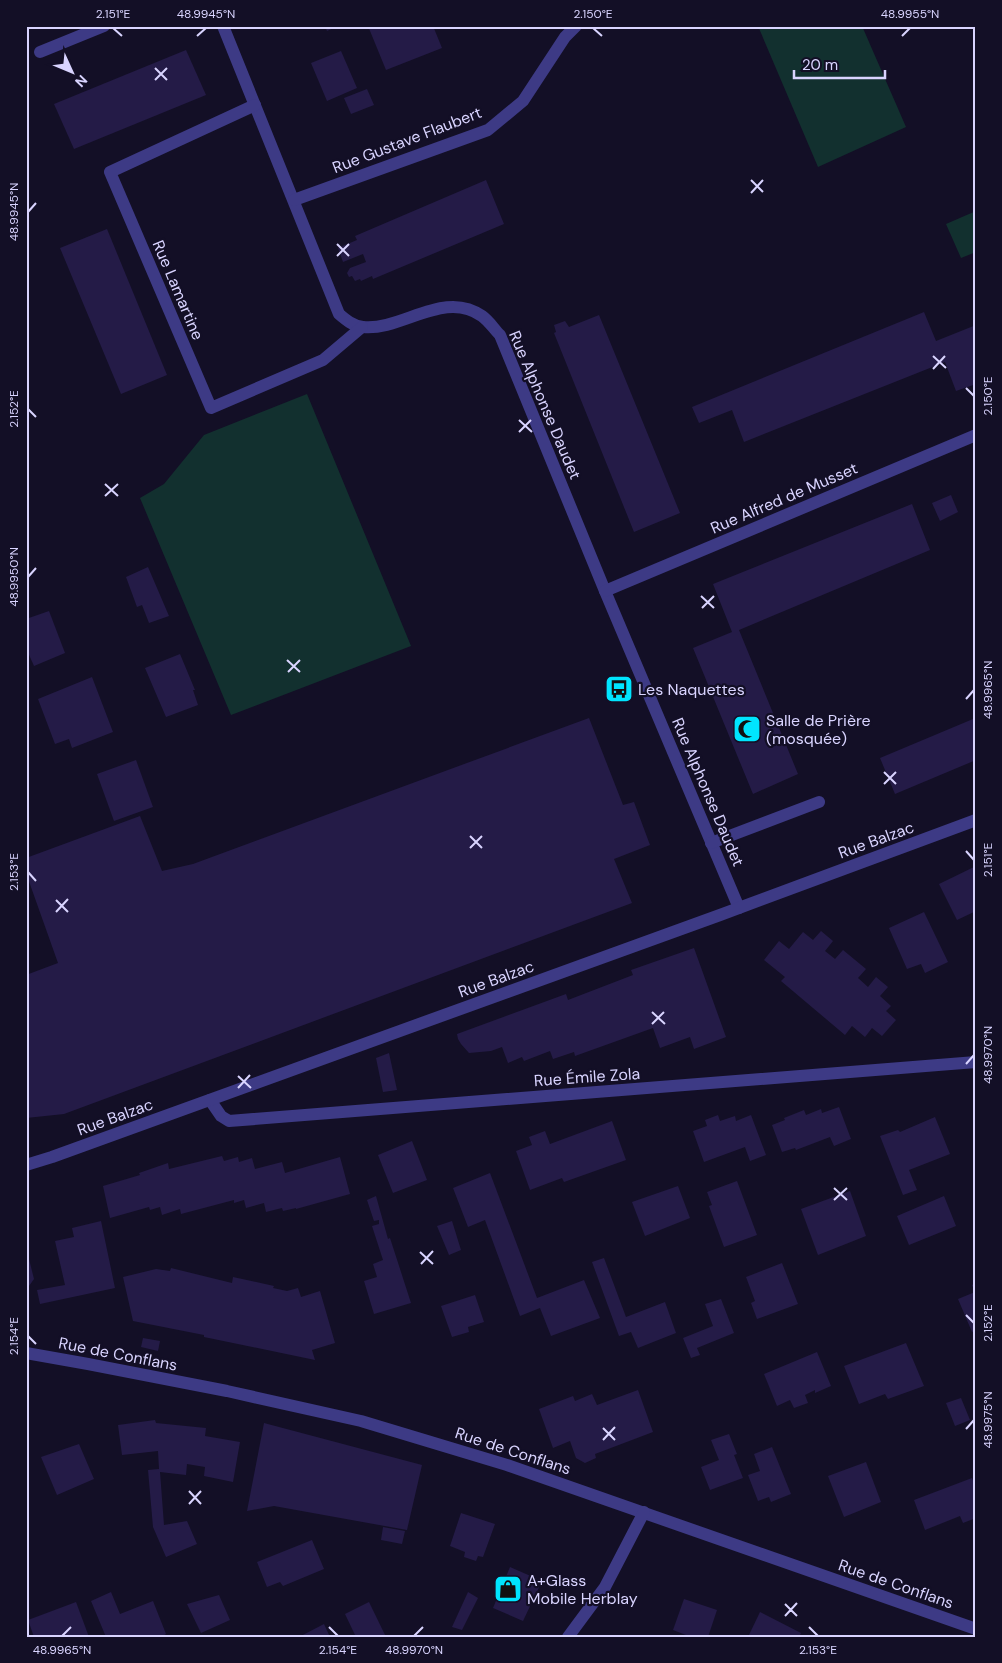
<svg xmlns="http://www.w3.org/2000/svg" width="1002" height="1663" viewBox="0 0 1002 1663" font-family="'DM Sans',sans-serif">
<style>
.green{fill:#12302f}
.building{fill:#241b47}
.lines{fill:none;stroke-linecap:round;stroke-linejoin:round}
.minor{stroke:#3d3a85;stroke-width:12}
.ticks{fill:none;stroke:#d9d4ff;stroke-width:2}
.labels{text-anchor:middle;dominant-baseline:central;stroke-width:4.5;stroke-linejoin:round;paint-order:stroke}
.street-label{font-size:16px;fill:#d9d4ff;stroke:#130f26}
.poi-label{font-size:16px;fill:#d9d4ff;stroke:#130f26;text-anchor:start}
.neatline{fill:none;stroke:#d9d4ff;stroke-width:2}
.ticks-label{font-size:12px;text-anchor:middle;fill:#d9d4ff}
</style>
<rect width="100%" height="100%" fill="#130f26"/>
<g class="green">
<path d="M758 26H862L906 127 818 167Z"/>
<path d="M976 211V252L961 258 946 224Z"/>
<path d="M307 394 411 646 231 715 140 498 164 484 204 435Z"/>
</g>
<g class="building">
<path d="M325 26H338L327 31Z"/>
<path d="M368 26H433L442 48 386 70Z"/>
<path d="M186 50 206 95 74 149 54 104Z"/>
<path d="M341 51 357 88 327 101 311 63Z"/>
<path d="M367 89 374 105 351 114 344 98Z"/>
<path d="M486 180 504 224 373 279 372 276 361 281 360 279 355 281 352 276 349 277 347 273 350 268 366 262 363 254 343 262 338 248 357 240 355 236Z"/>
<path d="M107 229 167 375 121 394 60 248Z"/>
<path d="M924 312 936 341 976 325V384L956 391 945 362 744 442 732 410 699 423 692 407Z"/>
<path d="M599 315 680 513 634 532 554 333 556 332 554 325 565 321 569 327Z"/>
<path d="M951 495 958 512 940 521 932 503Z"/>
<path d="M912 504 930 550 739 630 798 774 753 794 693 648 732 632 713 584Z"/>
<path d="M148 567 169 616 149 623 142 605 137 607 126 577Z"/>
<path d="M49 611 65 653 34 666 26 648V619Z"/>
<path d="M180 654 195 690H193L198 705 166 717 145 668Z"/>
<path d="M92 677 113 732 72 748 69 739 55 744 38 699Z"/>
<path d="M589 718 623 805 634 802 650 845 614 859 632 903 64 1114 26 1118V975L58 963 26 873V858L140 816 162 871 193 864Z"/>
<path d="M973 719 976 727V760L895 794 880 758Z"/>
<path d="M136 760 153 807 114 821 97 774Z"/>
<path d="M974 867 976 870V911L957 920 939 884Z"/>
<path d="M924 912 948 962 925 973 921 964 907 969 889 928Z"/>
<path d="M821 931 833 941 825 951 835 959 843 950 866 969 858 978 868 987 876 977 888 987 880 996 891 1006 886 1011 896 1020 882 1036 872 1028 865 1037 852 1026 845 1035 781 981 785 977 764 960 779 941 789 949 803 932 813 940Z"/>
<path d="M694 948 726 1037 694 1049 690 1037 660 1048 653 1028 575 1056 574 1052 553 1059 550 1051 524 1061 522 1057 508 1063 502 1047 491 1051 469 1053 461 1044 458 1039 457 1034 566 994 568 1000 633 975 631 970Z"/>
<path d="M389 1053 397 1090 383 1092 376 1058Z"/>
<path d="M839 1107 851 1139 834 1146 830 1137 796 1150 795 1148 782 1152 772 1125 785 1120 784 1118 804 1110 806 1115 821 1109 822 1113Z"/>
<path d="M718 1115 720 1121 735 1116 736 1121 751 1115 766 1155 750 1161 745 1147 704 1162 693 1131 707 1126 705 1120Z"/>
<path d="M935 1117 950 1154 909 1170 917 1190 903 1195 880 1136 898 1130 900 1132Z"/>
<path d="M612 1121 626 1160 564 1182 562 1178 530 1190 516 1151 532 1145 529 1137 545 1131 550 1144Z"/>
<path d="M412 1141 427 1180 393 1193 378 1155Z"/>
<path d="M222 1156 224 1161 238 1157 239 1162 252 1158 255 1169 282 1162 285 1173 340 1157 350 1194 296 1209V1208L283 1211 282 1208 266 1212 264 1203 246 1208 244 1200 234 1203V1200L181 1214 180 1209 162 1215 160 1207 150 1210 149 1207 110 1218 103 1186 140 1175 139 1173 168 1163 169 1169Z"/>
<path d="M490 1173 537 1298 584 1280 600 1318 551 1336 540 1308 520 1316 485 1220 468 1227 453 1188Z"/>
<path d="M737 1181 757 1235 724 1247 709 1206 712 1205 707 1192Z"/>
<path d="M678 1186 690 1218 645 1236 632 1202Z"/>
<path d="M850 1191 866 1236 818 1255 801 1209Z"/>
<path d="M376 1196 388 1239 390 1238 411 1303 374 1314 364 1281 377 1277 373 1264 383 1260 372 1226 379 1224V1220L374 1221 367 1200Z"/>
<path d="M944 1196 956 1226 909 1245 897 1216Z"/>
<path d="M101 1221 115 1288 40 1304 37 1290 65 1285 55 1241 74 1237 72 1228Z"/>
<path d="M452 1221 461 1250 449 1255 437 1226Z"/>
<path d="M26 1247 34 1279 29 1286 26 1287Z"/>
<path d="M604 1258 626 1317 665 1302 676 1333 638 1348 631 1332 619 1336 592 1262Z"/>
<path d="M782 1263 798 1304 757 1319 751 1303 755 1301 746 1277Z"/>
<path d="M171 1268 232 1283 233 1277 274 1286 273 1288 287 1291 298 1288 301 1297 320 1291 335 1343 312 1350 315 1360 204 1337V1335L133 1321 123 1277 156 1269 170 1271Z"/>
<path d="M976 1283V1330L972 1332 958 1299 975 1292 972 1285Z"/>
<path d="M475 1295 484 1322 468 1327 469 1332 452 1337 441 1306Z"/>
<path d="M721 1299 734 1333 697 1348 700 1355 691 1358 683 1338 713 1326 705 1304Z"/>
<path d="M143 1338 160 1341 158 1351 141 1347Z"/>
<path d="M906 1343 924 1386 888 1399 885 1394 859 1404 844 1366Z"/>
<path d="M817 1352 831 1386 815 1393V1390L805 1395 808 1403 794 1408 790 1400 777 1406 764 1374Z"/>
<path d="M638 1390 653 1432 595 1454 596 1458 585 1463 576 1458 570 1441 553 1448 539 1409 573 1396 575 1401 592 1394 597 1405Z"/>
<path d="M961 1398 970 1420 955 1426 946 1403Z"/>
<path d="M155 1420 156 1423 206 1428 205 1436 240 1442 233 1482 204 1476 205 1467 187 1464 186 1475 160 1472 164 1525 187 1521 197 1544 166 1557 153 1527 148 1470 159 1469 158 1451 122 1455 118 1425Z"/>
<path d="M264 1423 422 1465 407 1530 274 1506 247 1511Z"/>
<path d="M729 1434 737 1454 734 1455 743 1478 710 1490 701 1467 719 1460 711 1440Z"/>
<path d="M79 1444 94 1479 57 1495 41 1457Z"/>
<path d="M772 1447 791 1494 771 1502 769 1497 758 1501 748 1475 760 1471 754 1454Z"/>
<path d="M866 1462 881 1502 844 1517 828 1476Z"/>
<path d="M972 1478 976 1489V1518L963 1523 960 1516 925 1530 914 1500Z"/>
<path d="M461 1513 495 1524 483 1557 478 1556 476 1561 464 1557 465 1552 450 1546Z"/>
<path d="M383 1527 405 1531 402 1544 381 1540Z"/>
<path d="M312 1540 324 1569 283 1586 280 1582 267 1587 257 1562Z"/>
<path d="M510 1567 542 1581 523 1621 493 1608Z"/>
<path d="M111 1592 120 1614 153 1601 166 1634 161 1637H106L91 1601Z"/>
<path d="M468 1592 478 1598 462 1630 452 1627Z"/>
<path d="M219 1595 230 1620 201 1633 187 1604Z"/>
<path d="M684 1599 717 1610 708 1637H691L673 1630Z"/>
<path d="M76 1602 89 1637H34L28 1620Z"/>
<path d="M369 1602 386 1637H356L345 1614Z"/>
<path d="M760 1612 801 1633 799 1637H748Z"/>
<path d="M324 1624 330 1637H299Z"/>
</g>
<g class="lines">
<g class="minor">
<path d="M223 26 339 314C346 320 353 326 363 327 402 331 444 289 482 316 489 321 494 329 500 335L605 591 739 908"/>
<path d="M40 52 104 26"/>
<path d="M255 105 110 172 211 408 323 360 362 327"/>
<path d="M294 200 488 130 523 101 565 37 576 26"/>
<path d="M605 591 976 435"/>
<path d="M711 843 819 802"/>
<path d="M210 1100 221 1116 229 1121 976 1062"/>
<path d="M26 1165 52 1157 720 915 976 820"/>
<path d="M26 1353 88 1364 227 1391 361 1421 507 1465 976 1629"/>
<path d="M568 1637 605 1587 644 1512"/>
</g>
</g>
<path class="ticks" d="M113 28 122 36M593 28 602 36M197 36 206 28M902 36 910 28M155 68 167 80M155 80 167 68M751 180 763 192M751 193 763 180M28 212 36 203M337 244 349 256M337 256 349 244M933 356 946 368M933 369 945 356M966 388 974 396M28 409 36 417M519 420 532 432M519 432 531 420M105 484 118 496M105 496 118 484M28 577 36 568M701 596 714 608M702 608 714 596M287 660 300 672M288 672 300 660M966 699 974 690M884 772 896 784M884 784 896 772M470 836 482 848M470 848 482 836M966 851 974 860M28 872 36 881M56 900 68 912M56 912 68 899M652 1012 665 1024M652 1024 664 1012M966 1064 974 1055M238 1076 251 1088M238 1088 250 1075M834 1188 847 1200M834 1200 847 1188M420 1252 433 1264M421 1264 433 1251M966 1315 974 1323M28 1336 36 1344M603 1428 615 1440M966 1429 974 1420M603 1440 615 1427M189 1491 201 1504M189 1504 201 1491M785 1604 797 1616M785 1616 797 1603M329 1627 338 1636M809 1627 818 1636M62 1636 71 1627M414 1636 423 1627"/>
<defs>
<symbol id="bus-square" viewBox="-11 -11 22 22"><rect x="-9" y="-9" width="18" height="18" rx="4" fill="#00e5ff" stroke="#130f26"/><path d="M-5-6H5V4H4V6H2V4H-2V6H-4V4H-5ZM-3.5-4V0h7V-4ZM-3.5 1.2v1.5H-2V1.2ZM2 1.2v1.5H3.5V1.2Z" fill="#111"/></symbol>
<symbol id="mosque-square" viewBox="-11 -11 22 22"><rect x="-9" y="-9" width="18" height="18" rx="4" fill="#00e5ff" stroke="#130f26"/><path d="M3.5-4.9A6 6 0 1 0 3.5 4.9A5 5 0 1 1 3.5-4.9Z" fill="#111"/></symbol>
<symbol id="shop-square" viewBox="-11 -11 22 22"><rect x="-9" y="-9" width="18" height="18" rx="4" fill="#00e5ff" stroke="#130f26"/><path d="M-5-2.5h2.3a2.7 3.5 0 0 1 5.4 0H5L5.5 6h-11ZM-1.5-2.5h3a1.5 2.3 0 0 0-3 0Z" fill="#111"/></symbol>
</defs>
<g fill-rule="evenodd">
<use href="#bus-square" x="603" y="673" width="32" height="32"/>
<use href="#mosque-square" x="731" y="713" width="32" height="32"/>
<use href="#shop-square" x="492" y="1573" width="32" height="32"/>
</g>
<g class="labels">
<g class="street-label">
<text transform="translate(407 140) rotate(-21)">Rue Gustave Flaubert</text>
<text transform="translate(178 290) rotate(67)">Rue Lamartine</text>
<text transform="translate(545 405) rotate(67)">Rue Alphonse Daudet</text>
<text transform="translate(784 498) rotate(-23)">Rue Alfred de Musset</text>
<text transform="translate(708 792) rotate(67)">Rue Alphonse Daudet</text>
<text transform="translate(876 840) rotate(-20)">Rue Balzac</text>
<text transform="translate(496 979) rotate(-20)">Rue Balzac</text>
<text transform="translate(587 1077) rotate(-4)">Rue Émile Zola</text>
<text transform="translate(115 1117) rotate(-20)">Rue Balzac</text>
<text transform="translate(118 1354) rotate(11)">Rue de Conflans</text>
<text transform="translate(513 1451) rotate(18)">Rue de Conflans</text>
<text transform="translate(896 1584) rotate(19)">Rue de Conflans</text>
</g>
<g class="poi-label">
<text x="638" y="689">Les Naquettes</text>
<text x="766" y="720">Salle de Prière<tspan x="766" dy="18">(mosquée)</tspan></text>
<text x="527" y="1580">A+Glass<tspan x="527" dy="18">Mobile Herblay</tspan></text>
</g>
</g>
<rect width="1002" height="1663" fill="none" stroke="#130f26" stroke-width="55"/>
<g transform="translate(72 72) rotate(134)" stroke="#130f26" stroke-width="4" paint-order="stroke">
<path d="M0-4L9 19L0 12L-9 19Z" fill="#d9d4ff"/>
<text y="-8" font-size="14" font-weight="bold" text-anchor="middle" fill="#d9d4ff">N</text>
</g>
<path d="M794 70v8h91v-8" fill="none" stroke="#d9d4ff" stroke-width="2.5"/>
<text x="802" y="70" font-size="15" fill="#d9d4ff" stroke="#130f26" stroke-width="4" paint-order="stroke">20 m</text>
<rect x="28" y="28" width="946" height="1608" class="neatline"/>
<g class="ticks-label">
<text x="113" y="18">2.151°E</text>
<text x="206" y="18">48.9945°N</text>
<text x="593" y="18">2.150°E</text>
<text x="910" y="18">48.9955°N</text>
<text transform="translate(14 212) rotate(-90)" y="4">48.9945°N</text>
<text transform="translate(988 396) rotate(-90)" y="4">2.150°E</text>
<text transform="translate(14 409) rotate(-90)" y="4">2.152°E</text>
<text transform="translate(14 577) rotate(-90)" y="4">48.9950°N</text>
<text transform="translate(988 690) rotate(-90)" y="4">48.9965°N</text>
<text transform="translate(988 860) rotate(-90)" y="4">2.151°E</text>
<text transform="translate(14 872) rotate(-90)" y="4">2.153°E</text>
<text transform="translate(988 1055) rotate(-90)" y="4">48.9970°N</text>
<text transform="translate(988 1323) rotate(-90)" y="4">2.152°E</text>
<text transform="translate(14 1336) rotate(-90)" y="4">2.154°E</text>
<text transform="translate(988 1420) rotate(-90)" y="4">48.9975°N</text>
<text x="62" y="1654">48.9965°N</text>
<text x="338" y="1654">2.154°E</text>
<text x="414" y="1654">48.9970°N</text>
<text x="818" y="1654">2.153°E</text>
</g>
</svg>
